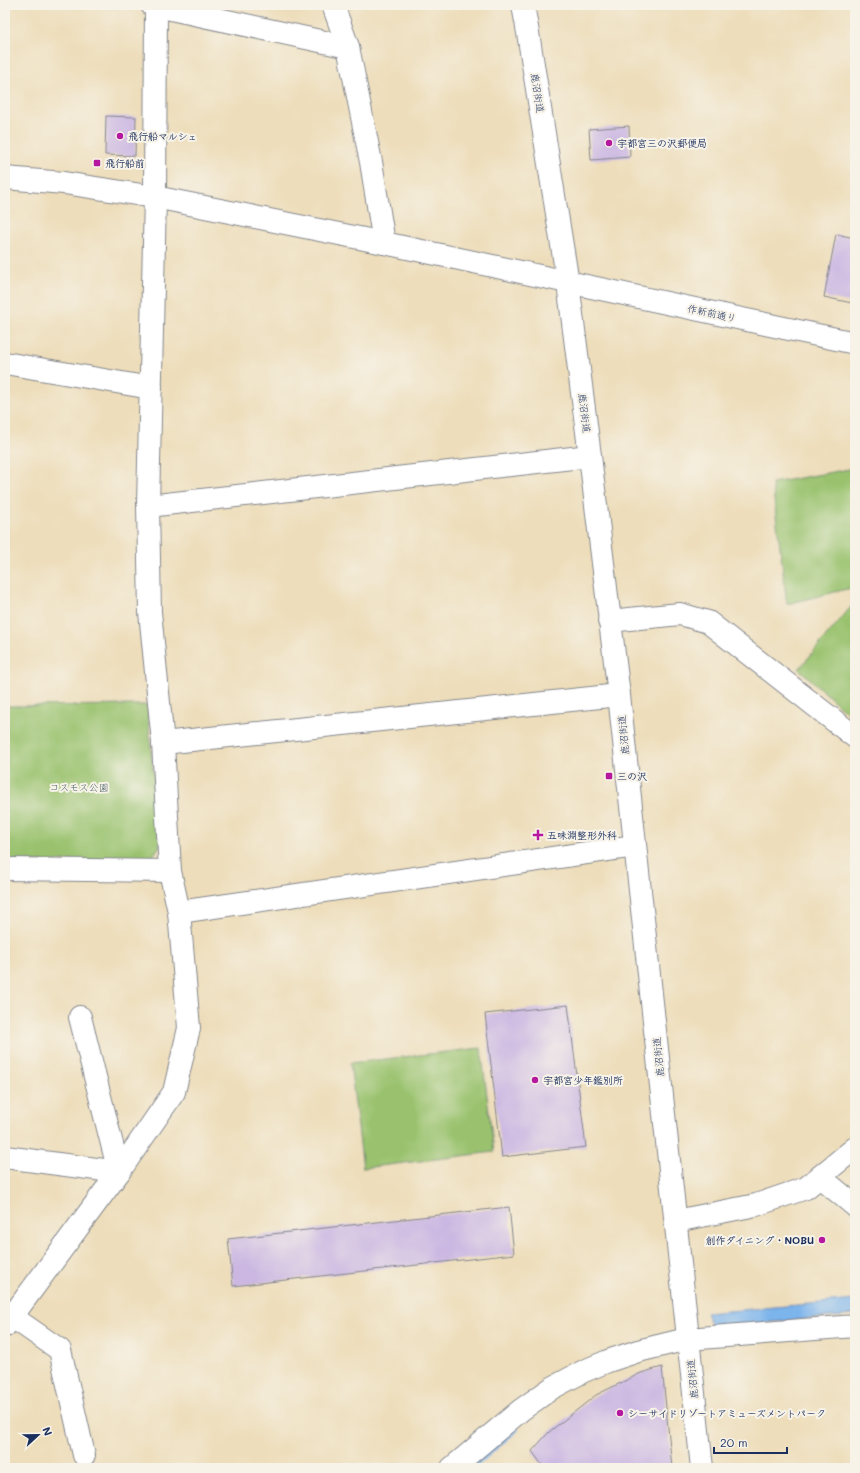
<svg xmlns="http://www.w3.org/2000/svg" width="860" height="1473" viewBox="0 0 860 1473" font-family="Mali,'Klee One',sans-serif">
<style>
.green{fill:#9ac26e;stroke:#5a7866}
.water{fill:#7cb4ec;stroke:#4c72a5}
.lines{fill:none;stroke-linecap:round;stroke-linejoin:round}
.stream{stroke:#7cb4ec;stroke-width:7}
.building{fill:#cbb7e2}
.street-casing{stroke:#84868c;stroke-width:24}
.secondary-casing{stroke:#84868c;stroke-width:24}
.street{stroke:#fff;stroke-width:22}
.secondary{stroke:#fff;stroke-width:22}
.poi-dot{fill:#b5179e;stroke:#f7f3e8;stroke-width:1.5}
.labels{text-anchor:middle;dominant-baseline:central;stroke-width:4;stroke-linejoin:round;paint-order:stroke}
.street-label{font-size:10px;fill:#1b2f5e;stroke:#f7f3e8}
.poi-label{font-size:10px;font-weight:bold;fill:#1b2f5e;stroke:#f7f3e8;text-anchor:start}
.park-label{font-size:10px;fill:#415b63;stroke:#f7f3e8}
</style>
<rect width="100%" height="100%" fill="#f7f3e8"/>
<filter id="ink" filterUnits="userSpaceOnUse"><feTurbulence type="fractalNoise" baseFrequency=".025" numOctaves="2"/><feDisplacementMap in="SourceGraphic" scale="8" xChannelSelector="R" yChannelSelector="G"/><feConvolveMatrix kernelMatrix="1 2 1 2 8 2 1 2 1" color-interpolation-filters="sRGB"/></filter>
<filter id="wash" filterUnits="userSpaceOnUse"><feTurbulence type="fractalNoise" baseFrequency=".012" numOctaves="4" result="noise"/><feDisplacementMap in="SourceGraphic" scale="16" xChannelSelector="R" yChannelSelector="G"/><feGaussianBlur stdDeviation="0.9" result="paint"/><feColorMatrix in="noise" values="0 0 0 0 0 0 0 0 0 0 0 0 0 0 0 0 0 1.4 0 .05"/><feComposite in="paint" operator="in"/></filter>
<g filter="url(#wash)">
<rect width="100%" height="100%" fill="#edddba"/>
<g class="green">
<path d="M855 468V587L787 604 772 483Z"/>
<path d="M855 602V720L799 669Z"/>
<path d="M147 705 160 846 150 860 15 862 5 852 6 706Z"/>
<path d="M481 1048 494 1152 363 1168 350 1063Z"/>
</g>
<path class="water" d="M855 1300V1315L712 1327 706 1313Z"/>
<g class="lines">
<path class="stream" d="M470 1468 515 1429"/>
</g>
<g id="blocks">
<g class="building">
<path d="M106 116 136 117 135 156 105 155Z"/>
<path d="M629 126 630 157 591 160 589 129Z"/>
<path d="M854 164H855V177L852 176Z"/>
<path d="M836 234 855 238V289L852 303 824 297Z"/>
<path d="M568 1005 586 1147 502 1157 485 1014Z"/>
<path d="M509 1207 514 1254 233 1286 228 1239Z"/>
<path d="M662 1367 672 1468H544L532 1451 549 1432 596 1395 641 1373Z"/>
</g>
</g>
</g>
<g filter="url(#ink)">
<use href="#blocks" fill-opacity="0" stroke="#84868c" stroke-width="1"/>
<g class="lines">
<defs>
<g id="street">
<path d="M152 5 348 47"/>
<path d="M333 5 348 47 371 162 384 243"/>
<path d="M5 363 151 388"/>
<path d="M148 506 590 456"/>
<path d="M609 621 680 614 708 622 855 737"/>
<path d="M163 743 619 695"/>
<path d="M5 869 170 871"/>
<path d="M179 912 635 846"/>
<path d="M5 1157 119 1172 80 1017"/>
<path d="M820 1177 855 1206"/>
<path d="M676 1221 756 1205 806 1188 855 1148"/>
<path d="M11 1316 60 1350 84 1455"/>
<path d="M5 1326 119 1172 174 1092 189 1028 179 912 170 871 163 743 150 612 148 506 155 197 156 6"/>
<path d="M452 1468 521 1410 552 1388 584 1371 608 1361 638 1351 687 1339 855 1326"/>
</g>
<g id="secondary">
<path d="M523 5 528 33 568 283 590 456 619 695 702 1468"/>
<path d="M5 178 64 183 155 197 384 243 855 343"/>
</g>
</defs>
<use href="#street" class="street-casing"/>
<use href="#secondary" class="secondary-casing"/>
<use href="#street" class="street"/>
<use href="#secondary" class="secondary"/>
</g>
</g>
<g class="poi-dot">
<circle cx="120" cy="136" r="4"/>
<circle cx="609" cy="143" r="4"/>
<rect x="93" y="159" width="8" height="8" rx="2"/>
<rect x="605" y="772" width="8" height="8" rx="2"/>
<path d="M536 829h4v4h4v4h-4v4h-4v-4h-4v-4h4z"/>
<circle cx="535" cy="1080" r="4"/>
<circle cx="822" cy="1240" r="4"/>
<circle cx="620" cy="1413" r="4"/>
</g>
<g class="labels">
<g class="street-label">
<text transform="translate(538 93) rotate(81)">鹿沼街道</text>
<text transform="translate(712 313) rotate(12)">作新前通り</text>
<text transform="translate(585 413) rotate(83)">鹿沼街道</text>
<text transform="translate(623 735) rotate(-96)">鹿沼街道</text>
<text transform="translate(658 1057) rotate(-96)">鹿沼街道</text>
<text transform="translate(692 1379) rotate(-96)">鹿沼街道</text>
</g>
<g class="poi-label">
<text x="128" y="136">飛行船マルシェ</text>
<text x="617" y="143">宇都宮三の沢郵便局</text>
<text x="105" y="163">飛行船前</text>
<text x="617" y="776">三の沢</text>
<text x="547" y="835">五味淵整形外科</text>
<text x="543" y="1080">宇都宮少年鑑別所</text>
<text x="814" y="1240" text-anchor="end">創作ダイニング・NOBU</text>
<text x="628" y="1413">シーサイドリゾートアミューズメントパーク</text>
</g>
<g class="park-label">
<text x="79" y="787">コスモス公園</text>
</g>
</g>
<rect width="860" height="1473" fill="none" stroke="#f7f3e8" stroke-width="20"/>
<g transform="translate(38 1435) rotate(68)" stroke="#f7f3e8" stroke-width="3" paint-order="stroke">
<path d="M0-3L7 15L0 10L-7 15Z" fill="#1b2f5e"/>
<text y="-6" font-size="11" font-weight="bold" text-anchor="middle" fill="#1b2f5e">N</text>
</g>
<path d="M714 1447v6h73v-6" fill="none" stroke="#1b2f5e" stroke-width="2"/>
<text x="720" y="1447" font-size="12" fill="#1b2f5e" stroke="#f7f3e8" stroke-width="3" paint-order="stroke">20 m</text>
</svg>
